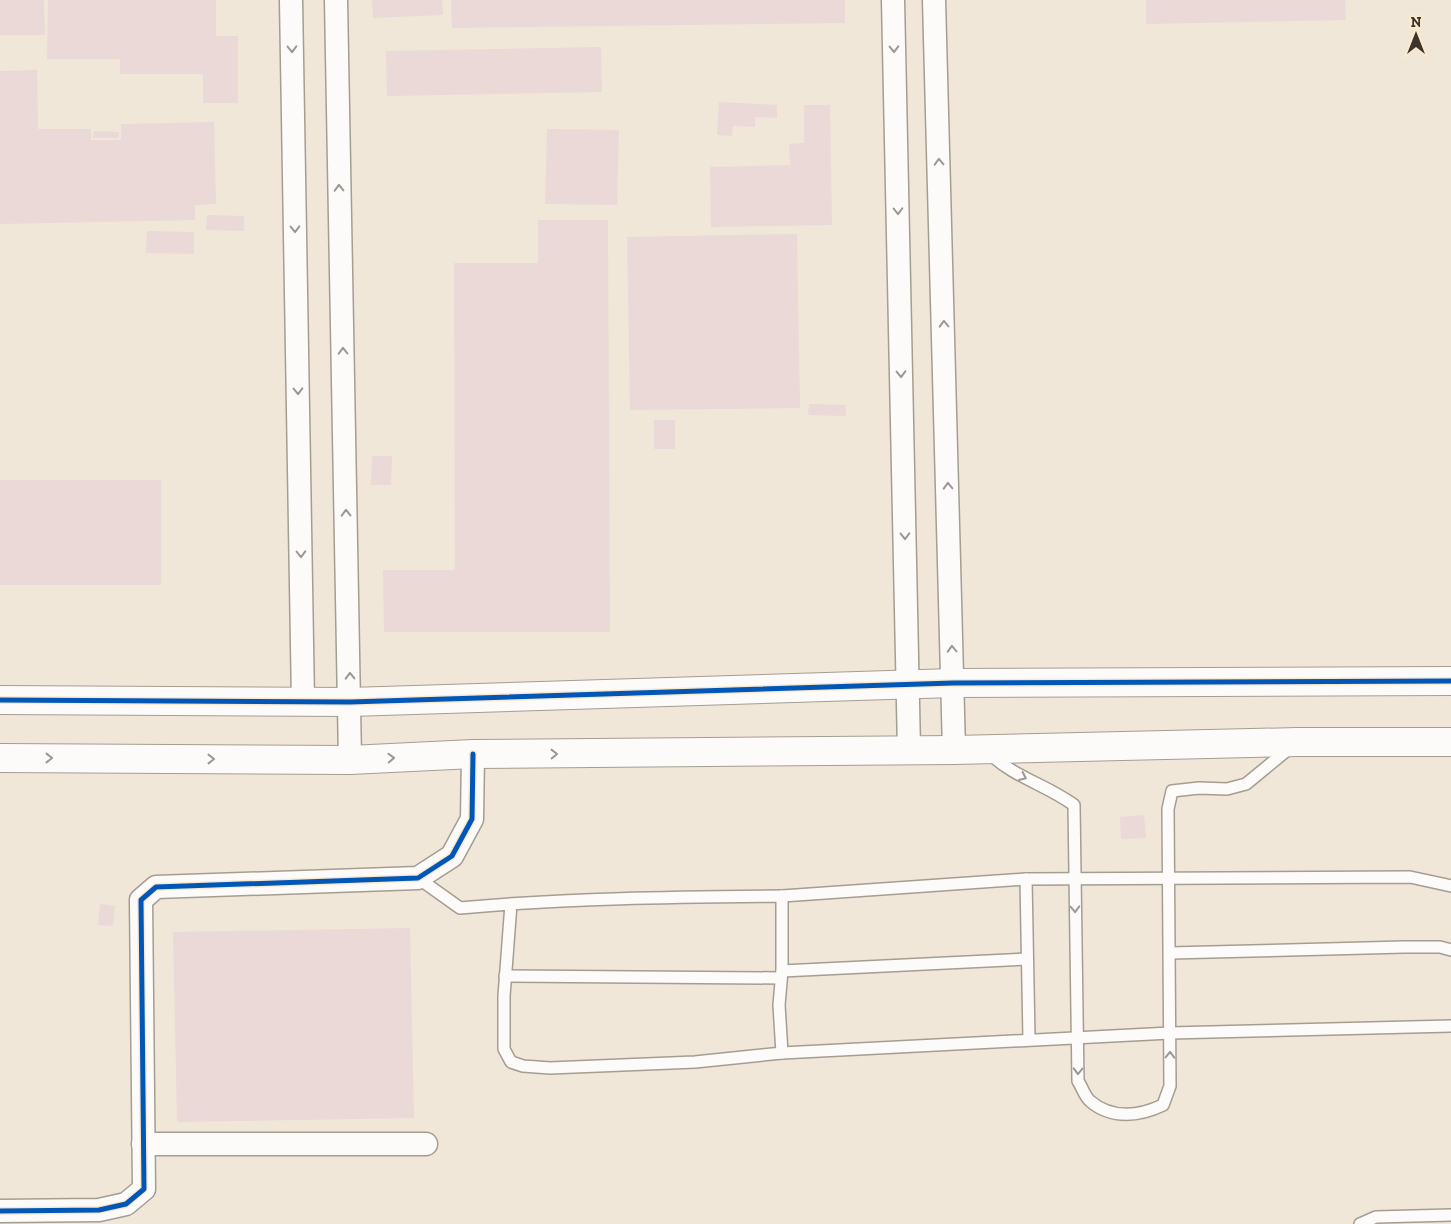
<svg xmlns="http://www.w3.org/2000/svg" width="1451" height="1224" viewBox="0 0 1451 1224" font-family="'Zilla Slab',serif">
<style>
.building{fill:#ead9d7}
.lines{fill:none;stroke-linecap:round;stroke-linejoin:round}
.lane-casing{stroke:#a49d92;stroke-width:14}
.street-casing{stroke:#a49d92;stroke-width:25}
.secondary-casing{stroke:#a49d92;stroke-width:30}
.lane{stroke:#fdfbf9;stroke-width:11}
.street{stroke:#fdfbf9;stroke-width:22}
.secondary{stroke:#fdfbf9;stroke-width:28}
.cycleway-casing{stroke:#fbe9ce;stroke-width:8}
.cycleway{stroke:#0057b8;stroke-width:5}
.oneway{stroke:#9c9892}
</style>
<rect width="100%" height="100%" fill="#f0e7d8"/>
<g class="building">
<path d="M0 0H44L45 35H0Z"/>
<path d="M48 0H216V36H238V103H203V74H120V59H47Z"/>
<path d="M372 0H442L443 15 373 18Z"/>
<path d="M451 0H845V23L452 28Z"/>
<path d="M1146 0H1345L1346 20 1146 24Z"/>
<path d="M601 47 602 92 387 96 386 51Z"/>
<path d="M37 70 38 129H91V140H121V124L214 122 216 204 195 205V220L0 224V71Z"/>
<path d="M719 102 777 105V118L755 117V127L733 126 732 136 717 135Z"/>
<path d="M804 105H830L832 225 711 227 710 167 790 165 789 144 804 143Z"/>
<path d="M547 129 619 130 617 205 545 204Z"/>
<path d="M94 131 119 132V138H93Z"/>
<path d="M207 215 244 216V231L206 230Z"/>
<path d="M538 220H608L610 632H384L383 570H455L454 263H538Z"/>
<path d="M147 231 194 232V254L146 253Z"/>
<path d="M797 234 800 408 630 410 627 237Z"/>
<path d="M809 404 846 405V416L808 415Z"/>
<rect x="654" y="420" width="21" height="29"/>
<path d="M372 456H392L391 485H371Z"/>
<rect x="0" y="480" width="161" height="105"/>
<path d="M1144 815 1146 838 1121 839 1120 817Z"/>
<path d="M100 904 115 906 113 926 98 925Z"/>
<path d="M410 928 414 1118 177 1122 173 932Z"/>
</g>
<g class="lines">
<defs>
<g id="lane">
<path d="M989 753C1015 778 1045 784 1074 805L1078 1081C1082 1087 1085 1097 1090 1101 1112 1120 1140 1116 1163 1105L1170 1086 1168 809 1172 791 1199 788 1227 789 1246 784 1291 747"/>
<path d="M418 878 460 908C567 898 675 897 782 896V971L779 1005 782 1053 695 1062 550 1068 523 1066 511 1062 504 1049V996L511 904"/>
<path d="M1026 879 1029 1039"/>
<path d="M782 896 1026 879 1410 877 1451 886"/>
<path d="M1170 953 1404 947H1440L1451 950"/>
<path d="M782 971 1027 959"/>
<path d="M505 976 780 978"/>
<path d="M782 1053 1170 1033 1451 1026"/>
<path d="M1360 1224 1376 1217 1451 1215"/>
</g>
<g id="street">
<path d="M291 0 303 702"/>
<path d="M336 0 350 760"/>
<path d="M893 0 909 750"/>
<path d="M934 0 954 750"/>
<path d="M143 1144H426"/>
<path d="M0 1211 99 1210 126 1204 144 1189 141 900 156 887 418 878 452 856 472 819 473 754"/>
</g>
<g id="secondary">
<path d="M0 700 350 702 953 683 1451 681"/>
<path d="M0 758 350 760 473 754 954 750 1297 742H1451"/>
</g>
</defs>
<use href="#lane" class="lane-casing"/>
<use href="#street" class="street-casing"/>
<use href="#secondary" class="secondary-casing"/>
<use href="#lane" class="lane"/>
<use href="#street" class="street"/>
<use href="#secondary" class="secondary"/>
<defs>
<g id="cycleway">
<path d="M0 700 350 702 953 683 1451 681"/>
<path d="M0 1211 99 1210 126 1204 144 1189 141 900 156 887 418 878 452 856 472 819 473 754"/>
</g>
</defs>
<use href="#cycleway" class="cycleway-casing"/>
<use href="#cycleway" class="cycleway"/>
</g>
<defs><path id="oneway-chevron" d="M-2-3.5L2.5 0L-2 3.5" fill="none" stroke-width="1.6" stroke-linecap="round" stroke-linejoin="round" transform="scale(1.25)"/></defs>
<g class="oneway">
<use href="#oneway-chevron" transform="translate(292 49) rotate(89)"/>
<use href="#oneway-chevron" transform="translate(894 49) rotate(89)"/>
<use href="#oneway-chevron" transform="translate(939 162) rotate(-92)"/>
<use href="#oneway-chevron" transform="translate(339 188) rotate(-91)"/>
<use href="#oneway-chevron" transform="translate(898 211) rotate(89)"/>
<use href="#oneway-chevron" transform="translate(295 229) rotate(89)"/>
<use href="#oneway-chevron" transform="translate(944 324) rotate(-92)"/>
<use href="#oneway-chevron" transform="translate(343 351) rotate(-91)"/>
<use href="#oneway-chevron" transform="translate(901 374) rotate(89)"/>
<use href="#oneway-chevron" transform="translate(298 391) rotate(89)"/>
<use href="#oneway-chevron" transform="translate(948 486) rotate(-92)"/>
<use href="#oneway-chevron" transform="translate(346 513) rotate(-91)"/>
<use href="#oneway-chevron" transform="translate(905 536) rotate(89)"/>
<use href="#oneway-chevron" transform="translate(301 554) rotate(89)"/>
<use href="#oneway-chevron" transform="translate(952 649) rotate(-92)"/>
<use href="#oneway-chevron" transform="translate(350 676) rotate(-91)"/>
<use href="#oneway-chevron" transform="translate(554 754) rotate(-1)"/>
<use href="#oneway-chevron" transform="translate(49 758)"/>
<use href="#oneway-chevron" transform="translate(391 758) rotate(-2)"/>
<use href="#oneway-chevron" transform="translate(211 759)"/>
<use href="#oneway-chevron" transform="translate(1023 777) rotate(25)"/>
<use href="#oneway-chevron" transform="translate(1075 909) rotate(88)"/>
<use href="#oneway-chevron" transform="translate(1170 1055) rotate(-89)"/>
<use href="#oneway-chevron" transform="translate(1078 1071) rotate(91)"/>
</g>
<g transform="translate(1416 35)" stroke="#fbe9ce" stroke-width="4" paint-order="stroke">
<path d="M0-4L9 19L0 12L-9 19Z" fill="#3b342a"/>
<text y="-8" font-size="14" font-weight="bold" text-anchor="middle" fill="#3b342a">N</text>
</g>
</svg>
